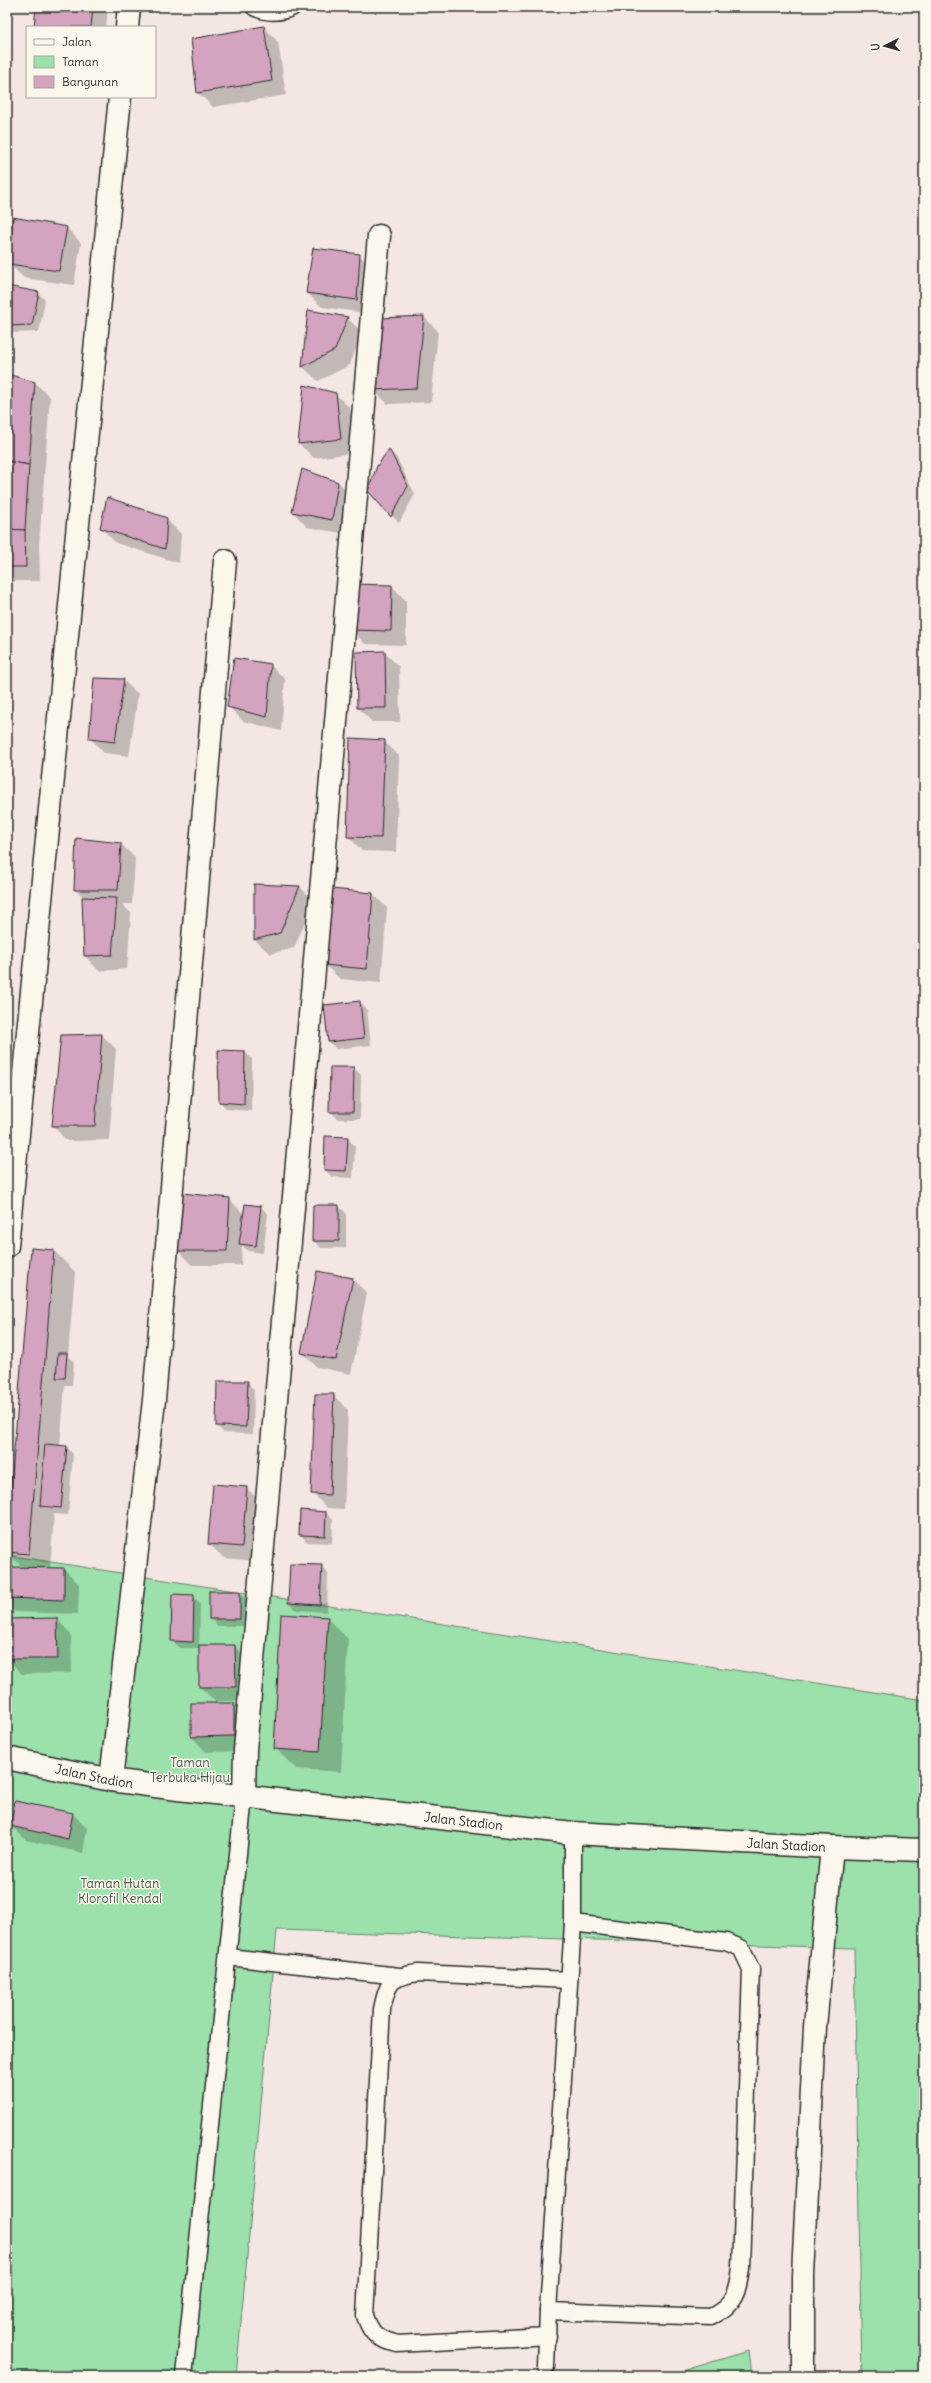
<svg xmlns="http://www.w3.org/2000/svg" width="931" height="2383" viewBox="0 0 931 2383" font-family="Delius,sans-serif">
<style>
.green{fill:#9ce0ab;stroke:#64866b}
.shadow{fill:#0003}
.building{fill:#d4a3c0;stroke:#2b2b2b}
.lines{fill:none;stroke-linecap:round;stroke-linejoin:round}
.lane-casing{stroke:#2b2b2b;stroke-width:19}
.street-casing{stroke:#2b2b2b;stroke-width:25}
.secondary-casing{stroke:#2b2b2b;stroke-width:25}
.lane{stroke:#fbf7ec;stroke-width:16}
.street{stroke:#fbf7ec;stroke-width:22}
.secondary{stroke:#fbf7ec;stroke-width:22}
.labels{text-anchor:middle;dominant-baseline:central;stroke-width:3;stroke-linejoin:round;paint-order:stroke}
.park-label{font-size:13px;fill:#47584b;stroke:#fbf7ec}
.street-label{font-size:13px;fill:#2b2b2b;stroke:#fbf7ec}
</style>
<rect width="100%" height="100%" fill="#f3e6e3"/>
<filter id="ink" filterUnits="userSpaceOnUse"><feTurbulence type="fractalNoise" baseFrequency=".025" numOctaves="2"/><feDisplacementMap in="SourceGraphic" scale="8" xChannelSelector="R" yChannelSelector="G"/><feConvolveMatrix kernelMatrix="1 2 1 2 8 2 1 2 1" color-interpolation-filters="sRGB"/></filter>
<g filter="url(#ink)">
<g class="green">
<path d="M7 1555 924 1700V2376H862L854 1948 277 1930 236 2376H7Z"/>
<path d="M748 2351 751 2376H666Z"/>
</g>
<g class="shadow">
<path d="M37 7H108L106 27H35Z"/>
<path d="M264 27 278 42 286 95 213 107 198 93 193 40Z"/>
<path d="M14 218 67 228 81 243 74 285 24 278 9 264Z"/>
<path d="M359 255 374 270 371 314 322 307 307 293Z"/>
<path d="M7 287 38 293 45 300 39 332 7 333Z"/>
<path d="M309 311 347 318 362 332 350 365 318 381 303 367Z"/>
<path d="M424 317 438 331 431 402 388 404 374 390Z"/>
<path d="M7 382 35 383 50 397 39 545 40 581H7Z"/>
<path d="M305 387 335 394 350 408 355 453 314 458 299 444Z"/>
<path d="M389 450 396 457 415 494 399 523 369 490Z"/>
<path d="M338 482 353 497 346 534 307 527 293 512Z"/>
<path d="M166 519 181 534 179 563 116 543 101 528Z"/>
<path d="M392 586 406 601V645L365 644 351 629Z"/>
<path d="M384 652 399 667 400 722H372L358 708Z"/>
<path d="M270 665 285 679 281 731 243 721 228 706Z"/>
<path d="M123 680 138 694 129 756 104 753 90 738Z"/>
<path d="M384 741 399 756 396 852 362 851 348 836Z"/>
<path d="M7 832 11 836 7 871Z"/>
<path d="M120 843 135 858 132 904H122L131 913 127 969 99 971 85 956 84 898 75 889Z"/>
<path d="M255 885 300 887 314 901 294 948 270 954 255 940Z"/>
<path d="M373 894 387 908 381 983 340 979 325 965Z"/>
<path d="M360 1002 367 1009 371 1045 336 1049 329 1042Z"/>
<path d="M102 1035 116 1049 109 1140 67 1141 53 1126 62 1036Z"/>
<path d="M245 1052 252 1059 251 1111 227 1109 220 1102Z"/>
<path d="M354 1068 361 1075 360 1119H338L330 1111Z"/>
<path d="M347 1138 355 1146 353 1178 332 1177 325 1170Z"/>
<path d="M229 1199 244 1214 261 1207 268 1214 263 1253 248 1251 242 1245 241 1265H192L177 1250Z"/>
<path d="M339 1206 346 1213V1248H321L313 1241Z"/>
<path d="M32 1249 54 1251 75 1272 68 1356 74 1362 72 1385H65L60 1446H66L73 1454 68 1515 54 1514 50 1569H64L79 1584 78 1614 15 1612 7 1604V1568H23L7 1552V1546Z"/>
<path d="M352 1279 367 1293 351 1374 317 1367 302 1353Z"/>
<path d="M247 1382 254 1390 253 1434 224 1433 217 1426Z"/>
<path d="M333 1395 348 1410 344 1509 327 1508 312 1493Z"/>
<path d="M246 1488 261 1502 256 1561 224 1558 209 1544Z"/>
<path d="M326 1513 333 1520 332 1543 307 1542 300 1534Z"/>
<path d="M321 1566 328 1573 327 1612 296 1610 289 1603Z"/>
<path d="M240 1592 247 1599V1626H217L210 1618Z"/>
<path d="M193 1596 200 1603 199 1646H235L249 1661 250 1701H215L200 1687V1648H179L172 1640Z"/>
<path d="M327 1618 348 1639 341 1772 296 1769 275 1748Z"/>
<path d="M57 1619 71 1634 72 1673 22 1674 7 1659V1620Z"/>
<path d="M192 1704H234L249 1718V1751L206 1752 192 1737Z"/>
<path d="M73 1814 87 1828 83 1853 26 1840 11 1826Z"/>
</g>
<g class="building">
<path d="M36 7H93L91 27H34Z"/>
<path d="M264 26 272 81 197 93 191 39Z"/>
<path d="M13 217 67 227 59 271 8 264Z"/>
<path d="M313 248 360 254 357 300 306 293Z"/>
<path d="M7 286 39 292 32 325 7 326Z"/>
<path d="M308 310 348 317 335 350 302 367Z"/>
<path d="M424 316 417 388 373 390 381 318Z"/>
<path d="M7 374 35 382 29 465 7 461Z"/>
<path d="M304 385 336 393 341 439 298 444Z"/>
<path d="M389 449 408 486 391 517 368 491 377 466Z"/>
<path d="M7 461 29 465 25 530 7 529Z"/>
<path d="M302 469 338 482 332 520 292 512Z"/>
<path d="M107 497 167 518 165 549 100 528Z"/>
<path d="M7 529 25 530 26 567H7Z"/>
<path d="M351 584 392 585 391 631 350 630Z"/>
<path d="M385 651 386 708H357L356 652Z"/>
<path d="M234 658 271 664 267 717 227 707Z"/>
<path d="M94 678 124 679 115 742 89 739Z"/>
<path d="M350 738 385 740 381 838 347 837Z"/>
<path d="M76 838 121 843 118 890H74Z"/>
<path d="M254 884 300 886 280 933 254 940Z"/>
<path d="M331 889 373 893 367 969 324 965Z"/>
<path d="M82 897 117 898 112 955 84 956Z"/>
<path d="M360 1001 364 1038 328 1042 324 1005Z"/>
<path d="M102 1034 95 1126H52L61 1035Z"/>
<path d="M218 1050 245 1051 244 1104 219 1102Z"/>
<path d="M330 1067H354L353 1112H329Z"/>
<path d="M325 1136 348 1137 346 1171 324 1170Z"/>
<path d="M182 1193 230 1198 227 1251H176Z"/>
<path d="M245 1204 261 1206 256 1246 239 1244Z"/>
<path d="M313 1205H339V1241H312Z"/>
<path d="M31 1248 54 1250 29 1554 7 1552V1534Z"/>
<path d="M317 1271 353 1278 336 1360 301 1353Z"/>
<path d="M58 1353H67L65 1378H56Z"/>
<path d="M217 1381H248L246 1427 216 1426Z"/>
<path d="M315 1394H334L330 1495 311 1494Z"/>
<path d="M45 1444 67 1446 61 1508 40 1506Z"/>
<path d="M213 1484 247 1487 242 1547 208 1544Z"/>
<path d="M300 1510 326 1512 325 1536 299 1535Z"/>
<path d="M290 1564 322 1565 320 1605 288 1603Z"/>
<path d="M7 1567 64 1568V1600L7 1598Z"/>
<rect x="209" y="1591" width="31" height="28"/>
<path d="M172 1594 194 1595 193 1642 171 1641Z"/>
<path d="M281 1614 328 1617 320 1752 274 1749Z"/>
<path d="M57 1618 58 1659H7V1619Z"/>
<path d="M199 1645H235L236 1687H199Z"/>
<path d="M191 1703H234V1736L191 1737Z"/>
<path d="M15 1801 73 1813 68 1839 10 1826Z"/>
</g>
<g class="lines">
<defs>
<g id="lane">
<path d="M254 7C266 13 280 13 293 7"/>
<path d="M228 1957 399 1976"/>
<path d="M548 2311 711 2317C734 2305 738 2293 741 2268L751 1969 741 1948 726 1942 573 1923"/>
<path d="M548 2336 397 2344C377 2338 372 2336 365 2316L382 2009C388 1982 390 1977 418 1973L569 1980"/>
<path d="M546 2367 548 2311 573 1923V1833"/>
<path d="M184 2376 244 1796"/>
</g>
<g id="street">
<path d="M127 27 129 7"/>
<path d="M7 1246 120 97"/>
<path d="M111 1780 154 1400 225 561"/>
<path d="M244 1796 245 1750 379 236"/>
<path d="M803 2376V2276L815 2027 832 1847"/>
</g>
<g id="secondary">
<path id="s1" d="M7 1758 111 1780 178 1789 573 1833 832 1847 924 1850"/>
</g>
</defs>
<use href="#lane" class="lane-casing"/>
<use href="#street" class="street-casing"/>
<use href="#secondary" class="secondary-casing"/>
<use href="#lane" class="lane"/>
<use href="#street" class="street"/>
<use href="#secondary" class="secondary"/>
</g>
</g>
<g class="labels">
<g class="park-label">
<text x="190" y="1762">Taman<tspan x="190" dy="15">Terbuka Hijau</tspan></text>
<text x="120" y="1883">Taman Hutan<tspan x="120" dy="15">Klorofil Kendal</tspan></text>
</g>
<g class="street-label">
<text stroke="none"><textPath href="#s1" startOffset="89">Jalan Stadion</textPath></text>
<text stroke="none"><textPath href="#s1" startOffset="461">Jalan Stadion</textPath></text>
<text stroke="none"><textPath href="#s1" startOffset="785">Jalan Stadion</textPath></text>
</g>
</g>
<rect width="931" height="2383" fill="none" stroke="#fbf7ec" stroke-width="24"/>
<rect x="12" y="12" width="907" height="2359" fill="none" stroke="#2b2b2b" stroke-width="1.5" filter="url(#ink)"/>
<rect x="26" y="26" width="130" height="72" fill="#fbf7ec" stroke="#a8a59f"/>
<rect x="34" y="39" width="20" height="6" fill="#fbf7ec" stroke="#a8a59f"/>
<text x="62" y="46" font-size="12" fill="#2b2b2b">Jalan</text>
<rect x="34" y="56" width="20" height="12" fill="#9ce0ab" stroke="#a8a59f"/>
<text x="62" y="66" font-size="12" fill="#2b2b2b">Taman</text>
<rect x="34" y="76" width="20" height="12" fill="#d4a3c0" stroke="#a8a59f"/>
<text x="62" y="86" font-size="12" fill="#2b2b2b">Bangunan</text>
<g transform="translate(885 46) rotate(264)" stroke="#fbf7ec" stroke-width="3" paint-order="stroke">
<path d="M0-3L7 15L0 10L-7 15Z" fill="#2b2b2b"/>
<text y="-6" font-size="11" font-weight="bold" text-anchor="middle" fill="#2b2b2b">U</text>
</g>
</svg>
